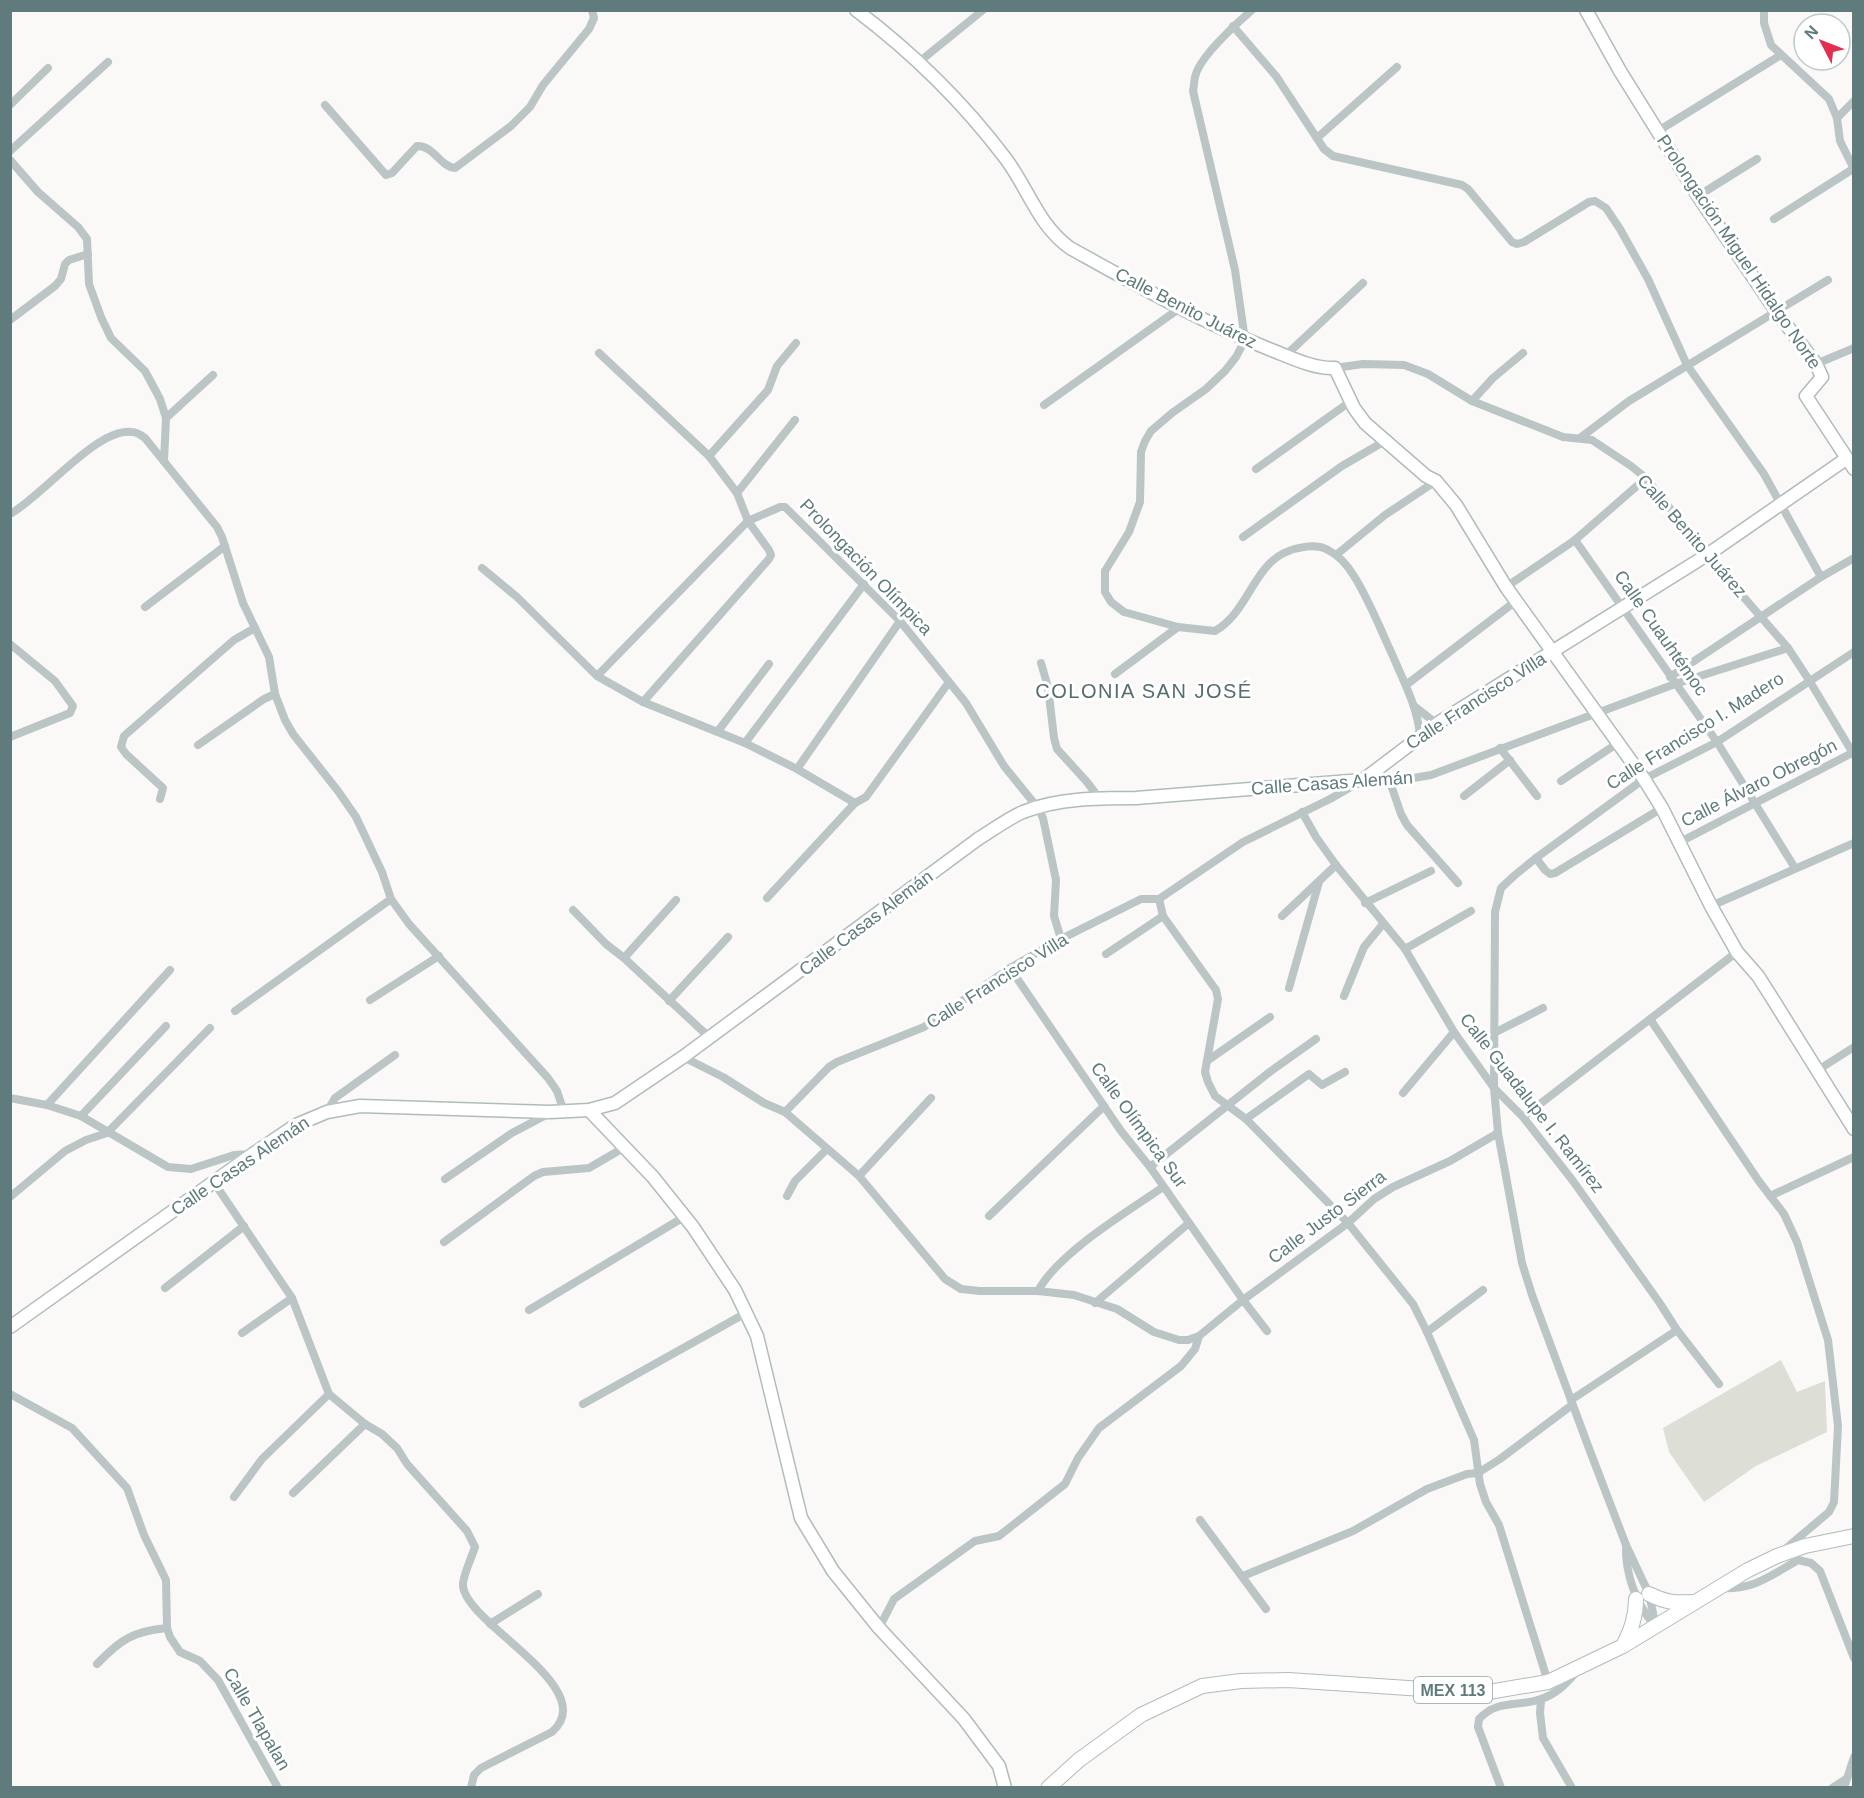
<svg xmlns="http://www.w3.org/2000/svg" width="1864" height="1798" viewBox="0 0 1864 1798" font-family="Arial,sans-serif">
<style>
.green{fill:#ddded6}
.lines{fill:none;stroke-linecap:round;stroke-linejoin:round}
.secondary-casing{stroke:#b0bcbc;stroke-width:15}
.primary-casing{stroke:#b2bbbc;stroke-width:16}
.street{stroke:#bbc5c5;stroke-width:8}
.secondary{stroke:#fff;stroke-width:12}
.primary{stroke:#fff;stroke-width:14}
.labels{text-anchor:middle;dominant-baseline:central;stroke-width:6;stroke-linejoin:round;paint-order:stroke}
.shield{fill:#fff;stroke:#90a3a3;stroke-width:1.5}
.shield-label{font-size:16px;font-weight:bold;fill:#607b7c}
.street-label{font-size:18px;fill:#607b7c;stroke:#fff}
.neighbourhood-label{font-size:20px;letter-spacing:1.5px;fill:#576d6d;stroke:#fff}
</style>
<rect width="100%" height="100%" fill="#faf9f7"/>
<path class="green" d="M1781 1360 1797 1392 1825 1381 1827 1432 1756 1466 1704 1502 1669 1452 1663 1428Z"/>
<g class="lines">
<defs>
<g id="secondary">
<path d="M856 10C913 53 963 102 1006 159 1029 190 1038 225 1070 248 1135 284 1200 321 1269 349 1290 357 1313 369 1335 368L1354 408 1365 423 1426 476 1436 481 1456 505 1506 587 1644 779 1662 808 1711 906 1737 952 1758 976 1772 998 1854 1129"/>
<path d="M1586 10 1620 71 1698 196 1776 311 1816 364 1822 377 1806 396 1854 469"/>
<path d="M589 1110 653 1177 693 1227 735 1290 757 1336 801 1518 833 1571 879 1628 964 1719 999 1766 1005 1788"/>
<path d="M10 1327 253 1154 296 1125 327 1112 360 1106 550 1112 589 1110 615 1103 683 1057 978 839C993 830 1007 819 1023 812 1058 798 1099 798 1136 798L1363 780 1441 721 1707 555 1846 459"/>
</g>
<g id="primary">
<path d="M1649 1594C1667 1603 1675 1603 1695 1602"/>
<path d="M1623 1646C1631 1630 1636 1617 1636 1599"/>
<path d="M1048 1788 1079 1760 1141 1715 1202 1686 1241 1681 1288 1680 1483 1693 1548 1682 1623 1646 1748 1570 1777 1556 1805 1546 1854 1536"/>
</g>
</defs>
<use href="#secondary" class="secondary-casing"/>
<use href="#primary" class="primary-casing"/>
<g class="street">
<path d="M1252 10C1236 24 1199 57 1195 77 1194 82 1194 87 1193 91L1235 270 1245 340 1236 357 1225 371 1206 389 1172 413 1151 431 1145 441 1141 452 1140 502 1129 532 1105 571V592L1111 602 1124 612 1178 627 1215 631C1247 613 1253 568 1284 553 1297 547 1316 543 1328 550 1338 555 1348 566 1354 576 1369 600 1380 628 1392 654 1403 680 1418 708 1420 736"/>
<path d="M1764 10V23L1771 45 1829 99 1837 118 1840 141 1854 169"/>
<path d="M1233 26 1276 76 1324 149 1333 156 1462 185 1468 189 1512 242 1517 244 1524 242 1589 202 1595 201 1606 208 1620 229 1648 279 1687 365 1764 474 1821 577"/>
<path d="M919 62 983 10"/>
<path d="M10 105 48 68"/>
<path d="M325 105 386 175 392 173 417 146C435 146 439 166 455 168L511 126 530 107 543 85 589 29 594 18 592 10"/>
<path d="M1837 118 1854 101"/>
<path d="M1658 131 1781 55"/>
<path d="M1317 138 1397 67"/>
<path d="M10 151 108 62"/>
<path d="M10 160 38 192 78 227 87 239 89 284 101 317 111 338 145 371 160 399 166 418 164 461"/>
<path d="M1698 196 1757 159"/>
<path d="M1774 219 1853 169"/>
<path d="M10 320 55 286 61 279 65 264 69 260 88 254"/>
<path d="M599 353 709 456 737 493 748 521 780 507H785L900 621 966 703 1004 766 1038 808 1043 818 1056 880 1054 916 1061 939"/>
<path d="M1285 356 1363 283"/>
<path d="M1816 364 1854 348"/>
<path d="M1335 368 1363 364 1404 365 1428 374 1472 401 1563 437 1592 440 1631 466 1646 478 1707 555 1788 648 1809 680 1854 755"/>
<path d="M1472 401 1493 378 1523 353"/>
<path d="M1044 405 1180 308"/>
<path d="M166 418 213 375"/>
<path d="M1580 438 1629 401 1828 280"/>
<path d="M709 456 768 390 777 366 796 343"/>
<path d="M1256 469 1351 401"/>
<path d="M737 493 795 420"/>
<path d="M10 514C42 497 97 427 132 432 137 432 141 435 145 438L217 527 222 537 243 603 269 657 275 694 285 720 293 734 338 791 356 817 382 872 391 899 409 924 548 1078 557 1091 564 1112"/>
<path d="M1243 537 1342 466 1385 441"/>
<path d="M1575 540 1717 742 1795 868"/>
<path d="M1336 555 1385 515 1436 481"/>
<path d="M482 568 517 597 597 676 643 702 745 743 797 769 855 803 866 797 949 682"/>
<path d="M1506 587 1575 540 1646 478"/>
<path d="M145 607 225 546"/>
<path d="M10 644 55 681 73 706 70 713 10 737"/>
<path d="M1041 663 1048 687 1054 738 1057 749 1087 782 1099 798"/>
<path d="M1115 674 1178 627"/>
<path d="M597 676 748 521 769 550 771 555 769 559 643 702"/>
<path d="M1670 677 1821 577 1854 558"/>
<path d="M1406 685 1516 601"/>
<path d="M1414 706 1433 721H1441"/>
<path d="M718 731 769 664"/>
<path d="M745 743 864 584"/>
<path d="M198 745 264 699 275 694"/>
<path d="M1500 748 1537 796"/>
<path d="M797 769 900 621"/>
<path d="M1561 781 1618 743"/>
<path d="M1390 782 1401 814 1407 825 1458 883"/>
<path d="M1464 796 1510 760"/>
<path d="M160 799 163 788 126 754 121 747 124 736 234 640 255 628"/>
<path d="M1302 812 1316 837 1336 865 1405 949 1454 1032 1494 1088 1523 1117 1573 1181 1659 1302 1677 1330 1719 1384"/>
<path d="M1680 842 1854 752"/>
<path d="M1536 858 1545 870 1550 874 1555 873 1662 808"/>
<path d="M767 898 855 803"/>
<path d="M1159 899 1163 916 1216 990 1218 999 1205 1072 1208 1082 1215 1096 1246 1119 1348 1223 1413 1304 1427 1332 1474 1440 1480 1484 1486 1502 1499 1525 1548 1682"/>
<path d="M1365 903 1431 871"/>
<path d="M1711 906 1854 843"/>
<path d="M573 910 606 944 624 958 709 1037"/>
<path d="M1282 916 1336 865"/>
<path d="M1405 949 1471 911"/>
<path d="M1106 954 1163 916"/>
<path d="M624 958 676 900"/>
<path d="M1010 968 1121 1131 1150 1167 1243 1300 1267 1331"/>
<path d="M1289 988 1319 882"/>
<path d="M1344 996 1364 947 1383 924"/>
<path d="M370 1000 439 956"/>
<path d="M669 1001 728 937"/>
<path d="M235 1011 391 899"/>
<path d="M1650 1019 1758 1180 1784 1214 1797 1242 1828 1340 1838 1426 1834 1502 1829 1512 1784 1550"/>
<path d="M1496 1032 1543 1008"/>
<path d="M683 1057 723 1077 764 1103 785 1112 859 1176 945 1279 961 1289 980 1291H1038L1074 1295 1117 1309 1154 1332 1179 1340H1188L1199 1336"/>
<path d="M1207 1061 1270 1017"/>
<path d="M1818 1070 1854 1047"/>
<path d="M1403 1093 1454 1032"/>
<path d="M10 1098 47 1105 81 1116 168 1167 191 1169 234 1155 252 1154"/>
<path d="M47 1105 170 970"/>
<path d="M327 1112 335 1098 395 1055"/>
<path d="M785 1112 829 1067 837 1062 924 1027 1010 968 1061 939 1141 899H1159L1243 842 1330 799 1363 780 1390 782 1431 775 1675 684 1788 648"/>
<path d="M81 1116 166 1026"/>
<path d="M1523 1117 1737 952"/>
<path d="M1246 1119 1309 1074 1322 1085 1345 1072"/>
<path d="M1150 1167 1271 1071 1316 1039"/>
<path d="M859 1176 931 1098"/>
<path d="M445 1179 512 1133 550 1113"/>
<path d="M213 1181 292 1298 329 1394 365 1424 382 1434 397 1448 407 1464 467 1531 475 1547C472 1557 462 1577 463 1586 466 1624 602 1688 552 1732L481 1768 474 1775 471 1788"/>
<path d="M787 1196 795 1181 827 1149"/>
<path d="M1770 1196 1854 1157"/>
<path d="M10 1197 65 1151 86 1140 107 1133 210 1028"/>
<path d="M989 1216 1104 1106"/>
<path d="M444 1242 534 1176 543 1172 589 1168 625 1147"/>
<path d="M165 1288 244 1226"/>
<path d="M1038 1291C1059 1252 1126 1213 1163 1187"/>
<path d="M1095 1303 1189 1223"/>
<path d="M529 1310 684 1217"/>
<path d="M1427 1332 1483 1290"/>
<path d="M242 1333 292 1298"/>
<path d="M10 1394 72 1428 127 1488 144 1535 166 1580 167 1628 170 1637 180 1652 200 1661 218 1680 278 1788"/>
<path d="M1571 1400 1677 1330"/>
<path d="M583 1404 746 1313"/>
<path d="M293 1493 365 1424"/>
<path d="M234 1497 262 1459 329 1394"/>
<path d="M1200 1520 1266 1609"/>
<path d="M1626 1545C1625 1574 1636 1603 1654 1625"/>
<path d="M1243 1576 1353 1531 1427 1489 1467 1474 1478 1473 1500 1459 1572 1405"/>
<path d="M1720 1588C1754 1590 1770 1576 1798 1560L1811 1563 1820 1571 1854 1658"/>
<path d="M490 1624 538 1594"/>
<path d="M1656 1627 1649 1594 1626 1545 1590 1451 1532 1295 1522 1263 1498 1133 1494 1088 1495 912 1501 888 1515 875 1536 858 1644 779 1717 742 1854 652"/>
<path d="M879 1628 894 1599 975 1541 999 1536 1065 1484 1078 1458 1099 1428 1181 1366 1195 1349 1199 1336 1243 1300 1348 1223 1374 1199 1393 1187 1450 1161 1498 1133"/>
<path d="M97 1664C120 1640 133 1631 167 1628"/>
<path d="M1541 1700 1540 1713 1543 1738 1572 1788"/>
<path d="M1501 1788 1478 1727 1479 1719C1497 1699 1519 1707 1541 1699 1557 1694 1568 1682 1578 1670"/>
<path d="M1832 1788 1846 1779"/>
<path d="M1844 1788 1854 1757"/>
</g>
<use href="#secondary" class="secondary"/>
<use href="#primary" class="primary"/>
</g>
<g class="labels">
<rect class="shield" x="1414" y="1677" width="78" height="26" rx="4.5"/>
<g class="shield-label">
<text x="1453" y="1690">MEX 113</text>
</g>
<g class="street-label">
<text transform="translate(1739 252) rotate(56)">Prolongación Miguel Hidalgo Norte</text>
<text transform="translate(1186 308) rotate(27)">Calle Benito Juárez</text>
<text transform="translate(1692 536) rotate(49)">Calle Benito Juárez</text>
<text transform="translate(866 567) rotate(46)">Prolongación Olímpica</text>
<text transform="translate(1661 633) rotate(55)">Calle Cuauhtémoc</text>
<text transform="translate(1476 701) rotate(-33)">Calle Francisco Villa</text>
<text transform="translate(1695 731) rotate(-32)">Calle Francisco I. Madero</text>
<text transform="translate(1332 783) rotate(-4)">Calle Casas Alemán</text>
<text transform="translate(1759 783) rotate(-27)">Calle Álvaro Obregón</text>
<text transform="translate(866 923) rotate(-37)">Calle Casas Alemán</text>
<text transform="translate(997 981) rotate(-32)">Calle Francisco Villa</text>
<text transform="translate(1532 1103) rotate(52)">Calle Guadalupe I. Ramírez</text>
<text transform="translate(1139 1125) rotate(54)">Calle Olímpica Sur</text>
<text transform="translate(240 1166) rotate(-34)">Calle Casas Alemán</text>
<text transform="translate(1327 1217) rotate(-37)">Calle Justo Sierra</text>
<text transform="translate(257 1719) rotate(60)">Calle Tlapalan</text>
</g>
<g class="neighbourhood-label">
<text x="1144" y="691">COLONIA SAN JOSÉ</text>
</g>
</g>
<rect width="1864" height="1798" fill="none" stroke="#607b7c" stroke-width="24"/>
<g transform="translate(1822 42) rotate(312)"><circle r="28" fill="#ffffff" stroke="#bfcacb" stroke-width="1.5"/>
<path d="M0-4.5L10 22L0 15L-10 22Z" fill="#e22e4f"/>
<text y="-9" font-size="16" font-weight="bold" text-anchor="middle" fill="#607b7c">N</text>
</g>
</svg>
